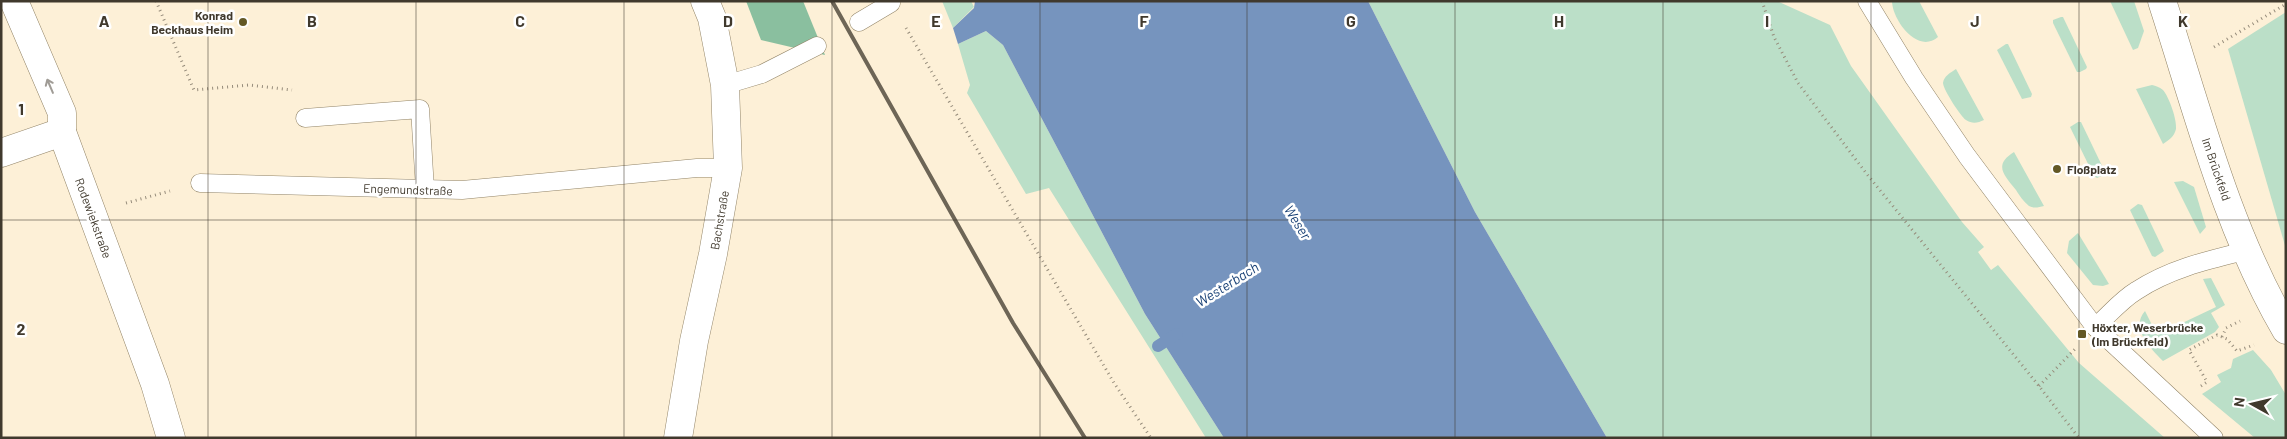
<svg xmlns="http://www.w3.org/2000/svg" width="2287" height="439" viewBox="0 0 2287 439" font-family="Barlow,sans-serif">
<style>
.green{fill:#bbdfc8}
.forest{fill:#8abf9f}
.water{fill:#7694be}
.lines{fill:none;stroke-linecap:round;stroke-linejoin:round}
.stream{stroke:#7694be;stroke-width:12}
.lane-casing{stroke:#928467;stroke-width:19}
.street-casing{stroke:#928467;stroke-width:29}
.path{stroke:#968c7b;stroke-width:3;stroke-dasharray:1 4;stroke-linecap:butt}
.lane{stroke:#fff;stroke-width:18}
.street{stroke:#fff;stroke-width:28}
.rail{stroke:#6d6556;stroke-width:4}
.oneway{stroke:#a09c96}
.grid{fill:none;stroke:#40392d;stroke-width:1;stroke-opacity:0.55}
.poi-dot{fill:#635825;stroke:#fff;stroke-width:2}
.labels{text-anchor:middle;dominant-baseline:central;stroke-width:5;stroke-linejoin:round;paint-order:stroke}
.poi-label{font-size:12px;font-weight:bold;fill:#40392d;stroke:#fff;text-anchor:start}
.street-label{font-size:12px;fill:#40392d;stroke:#fff}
.water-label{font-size:14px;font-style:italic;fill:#194176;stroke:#fff}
.grid-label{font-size:16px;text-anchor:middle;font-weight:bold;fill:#40392d;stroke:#fff;stroke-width:5;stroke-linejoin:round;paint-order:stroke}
</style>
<rect width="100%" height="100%" fill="#fdf0d7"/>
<g class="green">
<path d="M942 1H971L974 7 953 28Z"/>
<path d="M1368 1H1777L1830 25 1851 66 1962 222 1984 247 1978 252 1991 270 1998 265 2079 363 2165 438H1607L1475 212Z"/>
<path d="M1892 1H1919L1938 37C1917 55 1892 19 1892 1Z"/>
<path d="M2110 1H2134L2144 31 2138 48 2133 50Z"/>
<path d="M2286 12V249L2228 49Z"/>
<path d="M2061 17H2063L2087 67 2086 69 2080 72H2077L2053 23V20Z"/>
<path d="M986 31 1003 45 1145 314 1224 438H1206L1049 188 1026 194 967 93 970 85 958 44Z"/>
<path d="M2006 44H2008L2032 94 2031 97 2022 99 1997 50Z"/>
<path d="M1956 69 1984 120C1978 123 1972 124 1966 120 1961 117 1943 89 1943 83 1944 76 1950 73 1956 69Z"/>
<path d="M2152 85C2156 86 2159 87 2163 90 2169 97 2177 119 2176 129 2174 137 2169 140 2163 144L2136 89Z"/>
<path d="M2078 122H2081L2105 172 2104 175 2097 178 2094 176 2070 127Z"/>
<path d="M2014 152 2044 206C2039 207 2034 209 2029 206 2024 202 2019 195 2016 190 2004 175 1993 165 2014 152Z"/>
<path d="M2183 181 2194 187 2206 227 2200 234 2174 182Z"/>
<path d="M2138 204 2142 205 2164 251 2155 257 2152 256 2130 210Z"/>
<path d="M2078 233 2109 284 2103 286 2093 285 2067 253 2069 241Z"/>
<path d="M2211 278 2225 305 2211 313 2219 327 2215 332 2163 361C2150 348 2130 328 2145 311L2157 335 2216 307 2203 279Z"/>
<path d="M2253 350 2271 370 2286 395V438H2255L2202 394 2221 382 2217 375 2231 368 2233 359Z"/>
</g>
<path class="forest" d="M746 1H803L825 55 761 40Z"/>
<path class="water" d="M975 1H1368L1475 212 1607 438H1224L1145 314 1003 45 986 31 958 44 953 28 974 8Z"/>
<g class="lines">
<path class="stream" d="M1158 346 1177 334"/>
<defs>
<g id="lane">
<path d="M1867 1 1914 78 1967 156 2095 327 2214 438"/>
<path d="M859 22 891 3"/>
<path d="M725 85 762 74 817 46"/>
<path d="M305 118 420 109 425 189"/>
<path d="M200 183 462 190 697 168H728"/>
<path d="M2095 327C2108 316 2121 300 2136 291 2169 269 2208 260 2245 251"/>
</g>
<g id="street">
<path d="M14 1 62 113V132L155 384 171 438"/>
<path d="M2162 1C2198 112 2227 229 2286 330"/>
<path d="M1 153 62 132"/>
<path d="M678 438 694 341 713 254 728 168 725 85 712 18 705 1"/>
</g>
</defs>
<use href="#lane" class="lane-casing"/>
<use href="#street" class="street-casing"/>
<g class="path">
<path d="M156 1 194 90 249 85 292 90"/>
<path d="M1762 1 1774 37 1798 83 1866 173 2039 386 2079 438"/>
<path d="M906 28 1114 383 1151 438"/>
<path d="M2214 47 2286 4"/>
<path d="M126 203 170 191"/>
<path d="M2222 337 2226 328 2240 321"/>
<path d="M2039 386 2075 349"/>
<path d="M2201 386 2207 382 2189 350 2217 335 2227 339 2237 351 2254 345"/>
</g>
<use href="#lane" class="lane"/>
<use href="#street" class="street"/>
<path class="rail" d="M832 1 1013 323 1085 438"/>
</g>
<defs><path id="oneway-shaft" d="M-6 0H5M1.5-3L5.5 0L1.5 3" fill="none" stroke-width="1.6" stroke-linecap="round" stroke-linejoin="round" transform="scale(1.25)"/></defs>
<use class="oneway" href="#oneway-shaft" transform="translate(50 86) rotate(-113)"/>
<path class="grid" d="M208 1V438M416 1V438M624 1V438M832 1V438M1040 1V438M1247 1V438M1455 1V438M1663 1V438M1871 1V438M2079 1V438M1 220H2286"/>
<g class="poi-dot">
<circle cx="243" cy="22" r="5"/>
<circle cx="2057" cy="169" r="5"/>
<rect x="2077" y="329" width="10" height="10" rx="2.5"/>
</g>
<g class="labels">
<g class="poi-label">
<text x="233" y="15" text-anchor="end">Konrad<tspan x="233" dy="14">Beckhaus Heim</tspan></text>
<text x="2067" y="169">Floßplatz</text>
<text x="2092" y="327">Höxter, Weserbrücke<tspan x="2092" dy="14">(Im Brückfeld)</tspan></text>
</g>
<g class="street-label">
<text transform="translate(2217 169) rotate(71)">Im Brückfeld</text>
<text transform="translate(408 189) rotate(2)">Engemundstraße</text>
<text transform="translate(94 218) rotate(70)">Rodewiekstraße</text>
<text transform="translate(719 220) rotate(-80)">Bachstraße</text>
</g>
<g class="water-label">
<text transform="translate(1298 222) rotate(58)">Weser</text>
<text transform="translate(1227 284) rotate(-32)">Westerbach</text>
</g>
</g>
<g class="grid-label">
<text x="104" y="27">A</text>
<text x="312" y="27">B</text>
<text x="520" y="27">C</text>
<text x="728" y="27">D</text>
<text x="936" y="27">E</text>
<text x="1144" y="27">F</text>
<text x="1351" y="27">G</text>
<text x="1559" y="27">H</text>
<text x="1767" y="27">I</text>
<text x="1975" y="27">J</text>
<text x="2183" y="27">K</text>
<text x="21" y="115">1</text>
<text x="21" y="335">2</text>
</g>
<rect width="2287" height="439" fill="none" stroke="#40392d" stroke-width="5"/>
<g transform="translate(2252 404) rotate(278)" stroke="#ffffff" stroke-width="4" paint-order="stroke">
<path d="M0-4L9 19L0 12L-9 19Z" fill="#40392d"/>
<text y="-8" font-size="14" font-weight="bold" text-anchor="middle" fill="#40392d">N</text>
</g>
</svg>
